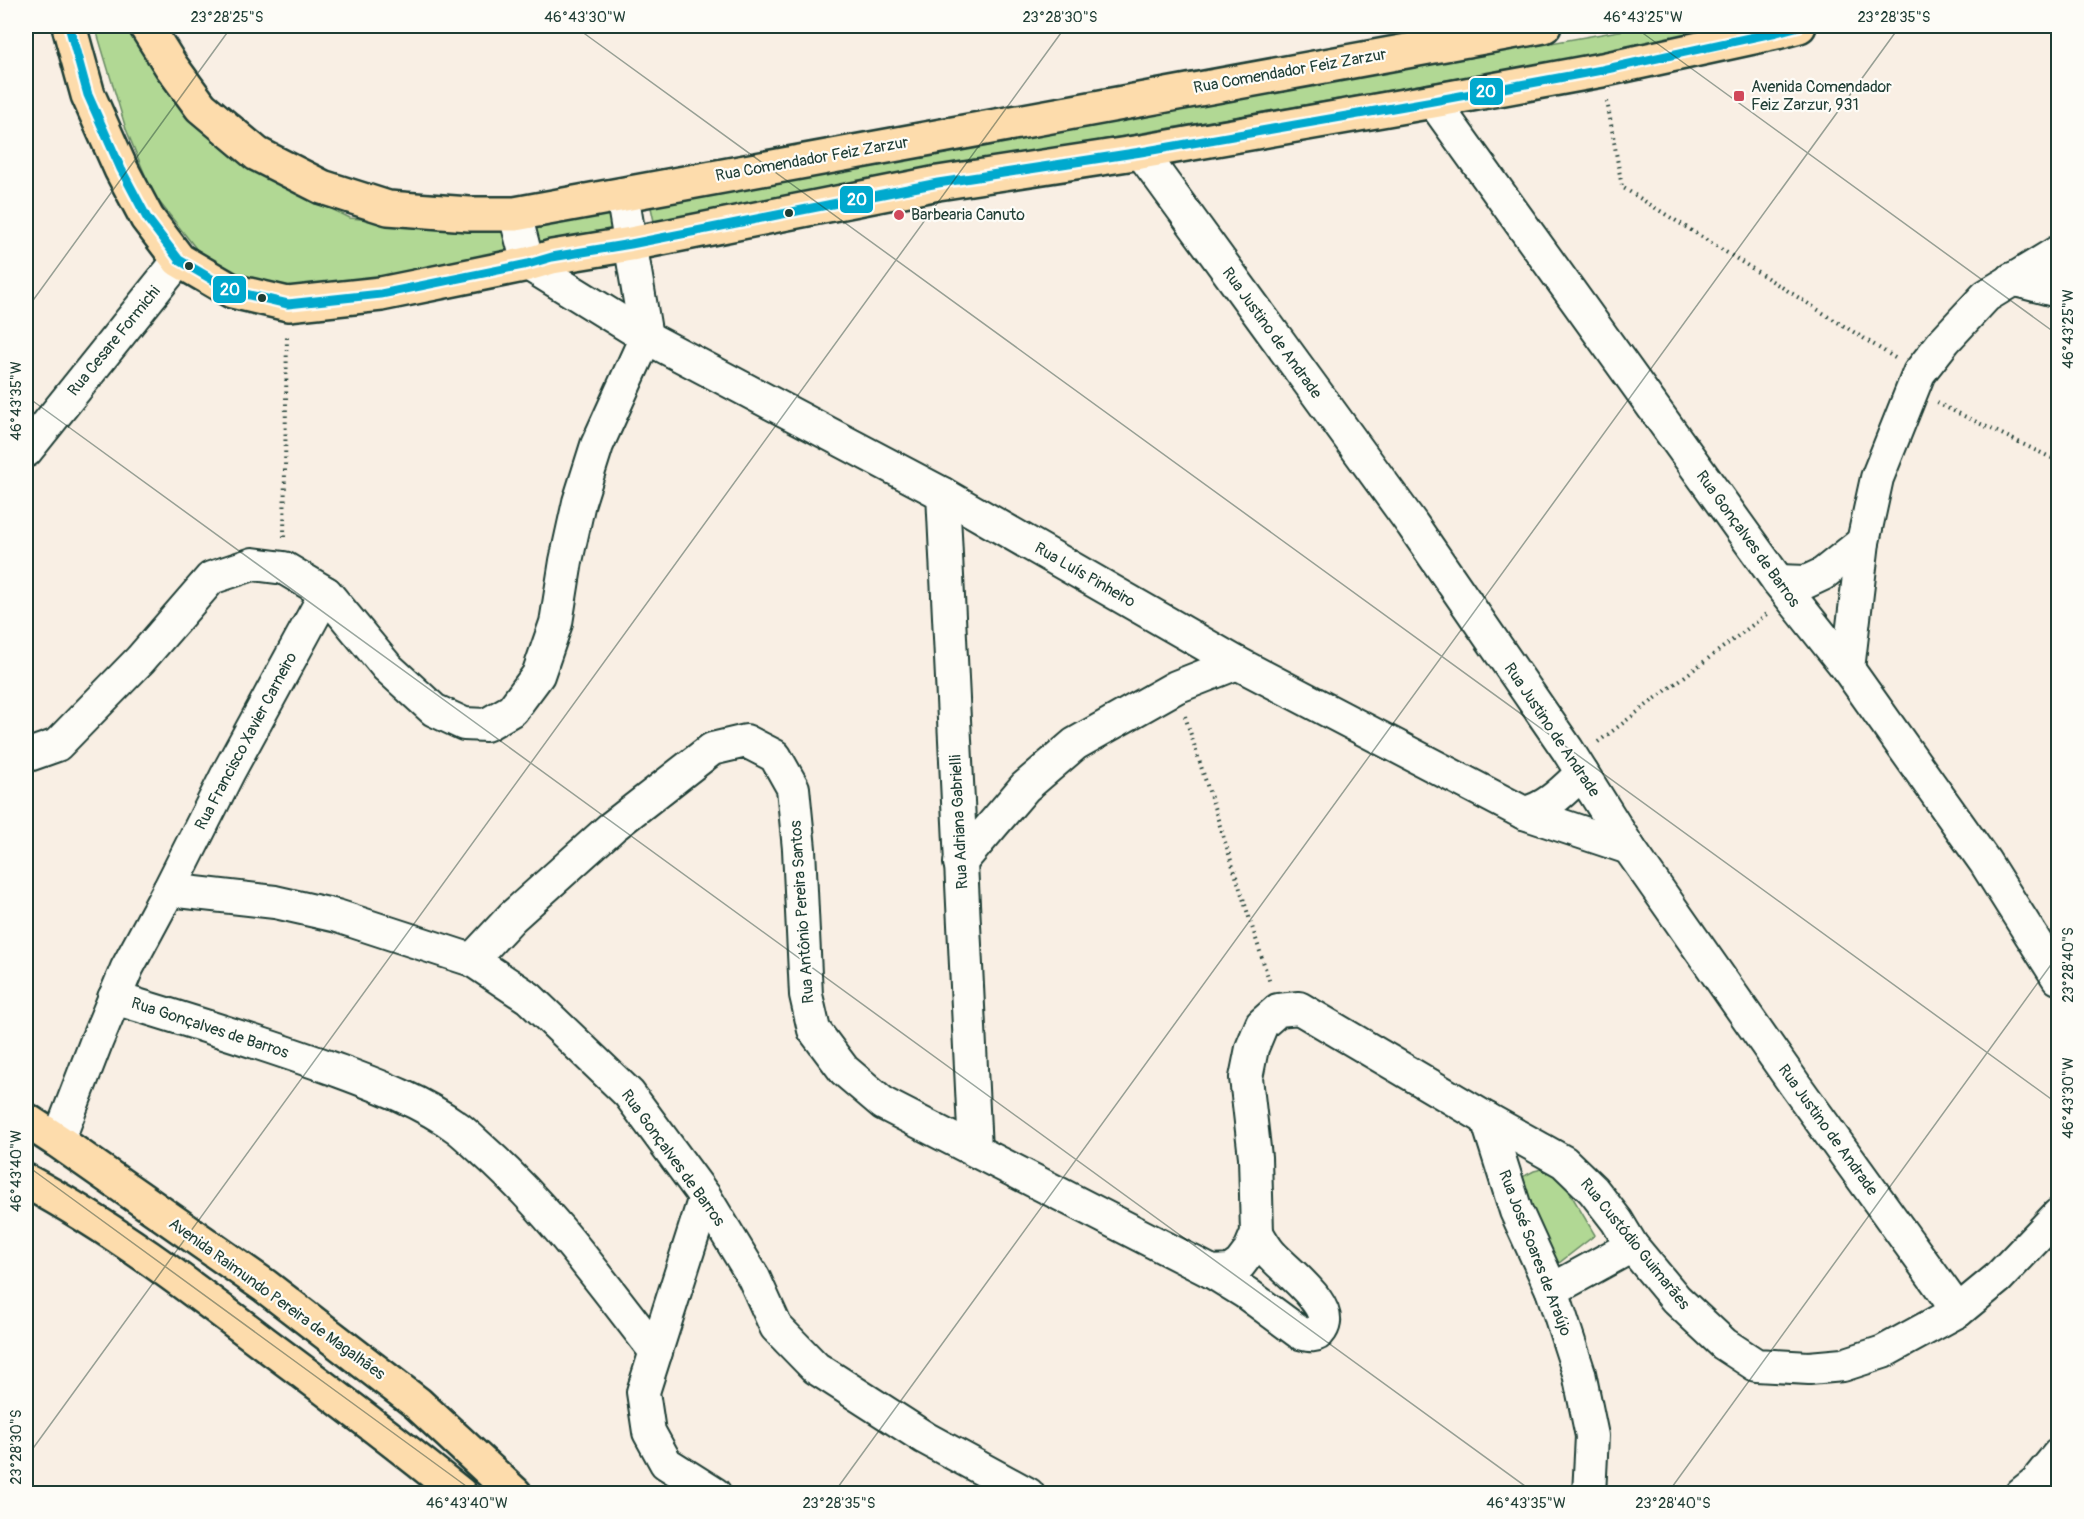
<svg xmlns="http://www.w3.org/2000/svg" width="2084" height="1519" viewBox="0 0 2084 1519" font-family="Pangolin,sans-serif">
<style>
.green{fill:#b1d894;stroke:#688a64;stroke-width:1.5}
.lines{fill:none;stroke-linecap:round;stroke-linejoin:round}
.minor-casing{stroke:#1f3d34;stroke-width:36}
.major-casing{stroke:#1f3d34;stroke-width:38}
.path{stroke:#1f3d34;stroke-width:4;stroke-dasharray:1.5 4.5;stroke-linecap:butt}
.minor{stroke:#fdfcf7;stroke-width:32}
.major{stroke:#fddcac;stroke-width:33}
.bus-1-casing{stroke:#fdfcf7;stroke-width:14}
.bus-1{stroke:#00a9ce;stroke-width:9}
.ticks{fill:none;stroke:#1f3d34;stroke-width:1.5;stroke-opacity:0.45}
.poi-dot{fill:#d1495b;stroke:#fdfcf7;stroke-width:2}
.bus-dot{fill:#1f3d34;stroke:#fdfcf7;stroke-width:2}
.labels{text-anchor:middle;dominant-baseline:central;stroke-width:4.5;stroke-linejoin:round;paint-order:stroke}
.street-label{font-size:16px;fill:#1f3d34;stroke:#fdfcf7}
.poi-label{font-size:16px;fill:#1f3d34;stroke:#fdfcf7;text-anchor:start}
.line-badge{stroke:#fdfcf7;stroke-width:2}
.badge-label{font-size:16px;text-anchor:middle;font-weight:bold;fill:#fff}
.neatline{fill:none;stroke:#1f3d34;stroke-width:2}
.ticks-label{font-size:15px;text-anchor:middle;fill:#1f3d34}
</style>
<rect width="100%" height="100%" fill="#f9efe4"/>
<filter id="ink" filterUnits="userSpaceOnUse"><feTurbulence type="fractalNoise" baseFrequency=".0167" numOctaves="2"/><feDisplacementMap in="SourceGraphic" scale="12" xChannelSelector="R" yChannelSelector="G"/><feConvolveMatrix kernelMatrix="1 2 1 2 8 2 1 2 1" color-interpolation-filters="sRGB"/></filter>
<g filter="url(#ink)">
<g class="green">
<path d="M95 26H131L270 179 350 218 442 227 506 226 511 256 306 293 237 278 198 251 153 194 126 129Z"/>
<path d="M1647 26H1729L1635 49 1454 79 1020 154 655 226 650 203 984 135 1399 70Z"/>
<path d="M613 207 623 232 537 251 528 221Z"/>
<path d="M1554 1166 1595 1235 1555 1266 1513 1182 1534 1171Z"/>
</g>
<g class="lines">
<defs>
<g id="minor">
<path d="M1433 101 1778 581 1848 669 1985 862 2058 978"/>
<path d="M1141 152 1412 524 1567 749 1629 848 1795 1085 1958 1311"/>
<path d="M622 194 646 337"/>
<path d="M515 214 528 264 646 337 943 494 1237 663 1524 813 1629 848"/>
<path d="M2012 279 2058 291"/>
<path d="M26 451 179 260"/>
<path d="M943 494 975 1150"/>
<path d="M1778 581 1806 582 1823 574 1863 542"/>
<path d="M1848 669 1863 542 1877 478 1919 373 1945 340 1986 296 2058 252"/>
<path d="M26 756 57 745 140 660 211 578 253 564 284 568 326 593 387 667 434 710 464 724 486 725 512 710 538 675 556 623 566 561 579 502 597 445 646 337"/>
<path d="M1524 813C1548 808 1565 789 1582 773"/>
<path d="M960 863 1025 787 1075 744 1176 687 1237 663"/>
<path d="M169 890 275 902 337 916 472 960 529 998 629 1094 705 1197 754 1278 776 1327 816 1368 925 1438 1028 1494"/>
<path d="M472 960 512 917 612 827 712 749 746 741 775 756 793 788 799 849 806 995 814 1030 844 1070 884 1104 1212 1272 1230 1271 1240 1264 1249 1252 1257 1233 1255 1157 1246 1078 1252 1048 1262 1024 1278 1010 1299 1008 1487 1119 1564 1162 1593 1190 1617 1221 1632 1246 1676 1299 1724 1344 1756 1365 1809 1368 1843 1365 1883 1352 1958 1311 1998 1278 2058 1215"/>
<path d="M114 998C187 1020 259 1042 331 1068 374 1084 420 1100 458 1128 467 1135 476 1144 485 1152 550 1210 602 1283 656 1352"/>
<path d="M1487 1119 1516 1211 1552 1290 1579 1373 1592 1436 1589 1494"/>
<path d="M58 1141 97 1040 127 968 169 890 229 771 326 593"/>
<path d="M705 1197 643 1392 649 1432 666 1463 715 1494"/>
<path d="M1212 1272 1246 1293 1300 1333C1308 1335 1316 1338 1321 1330 1337 1306 1284 1270 1270 1253 1265 1247 1261 1240 1257 1233"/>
<path d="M1552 1290 1632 1246"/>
<path d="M2021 1494 2036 1482 2058 1455"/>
</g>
<g id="major">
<path d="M69 26 88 95 121 169 147 218 179 260 232 291 288 304 381 294 528 264 552 257 631 244 938 183 1141 152 1433 101 1602 70 1777 32 1799 26"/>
<path d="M146 26 171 66 201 107 257 154 322 187 388 208 469 214H515L1544 26"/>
<path d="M26 1120 58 1141 265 1286 417 1403 515 1494"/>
<path d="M26 1181C110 1226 188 1285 264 1343 330 1392 396 1442 460 1494"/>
</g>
</defs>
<use href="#minor" class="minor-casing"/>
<use href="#major" class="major-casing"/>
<g class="path">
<path d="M1607 101 1622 187 1895 358"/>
<path d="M1937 403 2058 461"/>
<path d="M284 537 287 335"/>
<path d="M1185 716 1270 983"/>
<path d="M1598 742 1767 614"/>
</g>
<use href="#minor" class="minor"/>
<use href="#major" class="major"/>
<defs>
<path id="bus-1" d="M69 26 88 95 121 169 147 218 179 260 232 291 288 304 381 294 528 264 552 257 631 244 938 183 1141 152 1433 101 1602 70 1777 32 1799 26"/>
</defs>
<use href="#bus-1" class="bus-1-casing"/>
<use href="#bus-1" class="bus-1"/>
</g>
</g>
<path class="ticks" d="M574 26 2058 1104M1633 26 2058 335M26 310 232 26M26 396 1536 1494M26 1165 477 1494M26 1458 1066 26M833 1494 1900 26M1667 1494 2058 955"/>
<g class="poi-dot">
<rect x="1733" y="90" width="12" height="12" rx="3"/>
<circle cx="899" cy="215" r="6"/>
</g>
<g class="bus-dot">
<circle cx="789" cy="213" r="5"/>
<circle cx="189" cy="266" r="5"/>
<circle cx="262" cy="298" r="5"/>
</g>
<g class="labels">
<g class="street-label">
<text transform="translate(1290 71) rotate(-10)">Rua Comendador Feiz Zarzur</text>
<text transform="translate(812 159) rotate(-10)">Rua Comendador Feiz Zarzur</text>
<text transform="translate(1272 333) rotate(54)">Rua Justino de Andrade</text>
<text transform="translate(114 341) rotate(-51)">Rua Cesare Formichi</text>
<text transform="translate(1748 539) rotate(54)">Rua Gonçalves de Barros</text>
<text transform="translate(1085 575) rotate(30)">Rua Luís Pinheiro</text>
<text transform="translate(1552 730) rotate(56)">Rua Justino de Andrade</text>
<text transform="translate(246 741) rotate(-62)">Rua Francisco Xavier Carneiro</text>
<text transform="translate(959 822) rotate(-93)">Rua Adriana Gabrielli</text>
<text transform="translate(802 912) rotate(-94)">Rua Antônio Pereira Santos</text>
<text transform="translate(210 1028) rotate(18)">Rua Gonçalves de Barros</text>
<text transform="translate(1828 1130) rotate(54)">Rua Justino de Andrade</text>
<text transform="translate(673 1158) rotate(54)">Rua Gonçalves de Barros</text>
<text transform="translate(1635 1244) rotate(51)">Rua Custódio Guimarães</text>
<text transform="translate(1535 1253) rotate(69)">Rua José Soares de Araújo</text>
<text transform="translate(277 1299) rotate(36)">Avenida Raimundo Pereira de Magalhães</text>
</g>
<g class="poi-label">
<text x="1751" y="87">Avenida Comendador<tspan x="1751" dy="18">Feiz Zarzur, 931</tspan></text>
<text x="911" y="215">Barbearia Canuto</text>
</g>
</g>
<g class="line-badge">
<rect x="1469" y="77" width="35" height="29" rx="6" fill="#00a9ce"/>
<rect x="839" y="185" width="35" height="29" rx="6" fill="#00a9ce"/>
<rect x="212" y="275" width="35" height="29" rx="6" fill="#00a9ce"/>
</g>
<g class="badge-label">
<text x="1486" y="97">20</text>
<text x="857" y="205">20</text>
<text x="230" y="295">20</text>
</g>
<rect width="2084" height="1519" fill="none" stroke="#fdfcf7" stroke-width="66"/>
<rect x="33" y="33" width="2018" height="1453" class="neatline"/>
<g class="ticks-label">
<text x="227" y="22">23°28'25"S</text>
<text x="585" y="22">46°43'30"W</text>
<text x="1060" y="22">23°28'30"S</text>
<text x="1643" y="22">46°43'25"W</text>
<text x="1894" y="22">23°28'35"S</text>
<text transform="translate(2068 329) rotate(-90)" y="5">46°43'25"W</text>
<text transform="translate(16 401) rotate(-90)" y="5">46°43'35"W</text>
<text transform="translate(2068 965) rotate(-90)" y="5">23°28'40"S</text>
<text transform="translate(2068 1098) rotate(-90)" y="5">46°43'30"W</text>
<text transform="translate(16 1171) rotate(-90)" y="5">46°43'40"W</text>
<text transform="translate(16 1447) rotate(-90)" y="5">23°28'30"S</text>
<text x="467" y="1508">46°43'40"W</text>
<text x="839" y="1508">23°28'35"S</text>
<text x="1526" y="1508">46°43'35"W</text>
<text x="1673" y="1508">23°28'40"S</text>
</g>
</svg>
